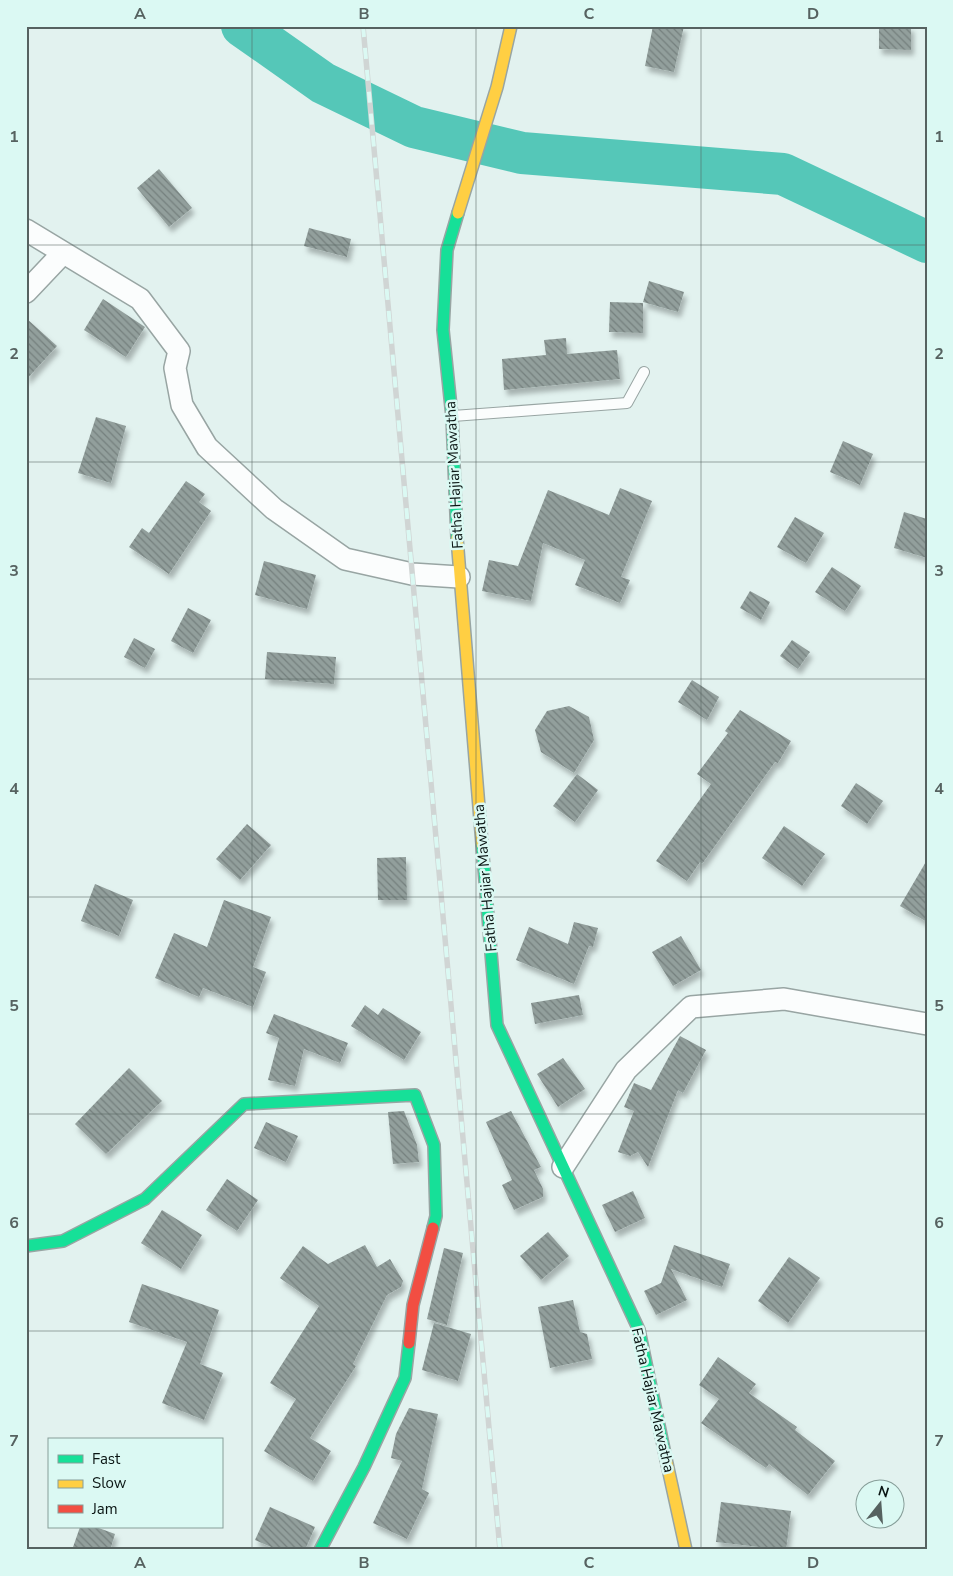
<svg xmlns="http://www.w3.org/2000/svg" width="953" height="1576" viewBox="0 0 953 1576" font-family="'Nunito Sans',sans-serif">
<style>
.lines{fill:none;stroke-linecap:round;stroke-linejoin:round}
.river{stroke:#55c7b8;stroke-width:42}
.building{fill:url(#building-back-hatch);filter:url(#shadow)}
.lane-casing{stroke:#98a5a3;stroke-width:12}
.street-casing{stroke:#98a5a3;stroke-width:24}
.fast-casing{stroke:#98a5a3;stroke-width:14}
.slow-casing{stroke:#98a5a3;stroke-width:14}
.jam-casing{stroke:#98a5a3;stroke-width:14}
.lane{stroke:#fbfdfd;stroke-width:10}
.street{stroke:#fbfdfd;stroke-width:21}
.fast{stroke:#16e098;stroke-width:11}
.slow{stroke:#ffcf43;stroke-width:11}
.jam{stroke:#f24e42;stroke-width:11}
.rail-casing{stroke:#d0d5d4;stroke-width:5.5}
.rail{stroke:#dbf9f3;stroke-width:4;stroke-dasharray:11;stroke-linecap:butt}
.grid{fill:none;stroke:#566260;stroke-width:1;stroke-opacity:0.55}
.labels{text-anchor:middle;dominant-baseline:central;stroke-width:5;stroke-linejoin:round;paint-order:stroke}
.street-label{font-size:15px;fill:#0a1513;stroke:#dbf9f3}
.neatline{fill:none;stroke:#566260;stroke-width:2}
.grid-label{font-size:16px;text-anchor:middle;font-weight:bold;fill:#566260}
</style>
<defs>
<pattern id="building-back-hatch" width="6" height="6" patternUnits="userSpaceOnUse" patternTransform="scale(1.25)"><rect width="6" height="6" fill="#929f9c"/><path d="M-1 5l2 2M0 0l6 6M5-1l2 2" fill="none" stroke="#75807e"/></pattern>
<filter id="shadow"><feDropShadow dx="3" dy="5.5" stdDeviation="2.5" flood-color="#0004"/></filter>
</defs>
<rect width="100%" height="100%" fill="#e2f2ef"/>
<g class="lines">
<path class="river" d="M242 26 323 83 414 127 522 153 783 174 927 242"/>
</g>
<g class="building">
<path d="M653 26H684L674 72 645 66Z"/>
<path d="M879 26H911V50L879 49Z"/>
<path d="M159 169 192 208 169 227 137 188Z"/>
<path d="M309 228 351 239 347 257 304 246Z"/>
<path d="M649 281 684 292 678 312 643 302Z"/>
<path d="M103 299 145 327 126 357 84 330Z"/>
<path d="M610 302 643 303V333L609 332Z"/>
<path d="M26 318 57 346 26 380Z"/>
<path d="M566 338 567 354 617 350 620 379 504 390 502 359 546 355 544 340Z"/>
<path d="M96 417 126 426 111 483 78 473Z"/>
<path d="M843 441 873 454 860 485 830 472Z"/>
<path d="M186 481 205 494 199 502 211 511 169 574 129 547 142 528 149 533Z"/>
<path d="M620 488 652 501 621 577 630 580 620 603 575 585 585 560 543 543 531 601 482 591 489 560 518 566 548 490 609 515Z"/>
<path d="M904 512 927 519V558L894 548Z"/>
<path d="M795 517 824 533 806 563 777 547Z"/>
<path d="M264 561 316 575 307 609 255 595Z"/>
<path d="M832 567 861 586 845 611 815 592Z"/>
<path d="M750 591 770 602 761 620 740 608Z"/>
<path d="M188 608 211 620 193 653 171 641Z"/>
<path d="M134 638 155 649 145 668 124 657Z"/>
<path d="M792 640 810 652 798 669 780 656Z"/>
<path d="M267 652 336 657 334 684 265 679Z"/>
<path d="M692 680 719 697 707 720 678 702Z"/>
<path d="M569 706 589 717 594 740 574 773 541 752 535 730 547 711Z"/>
<path d="M740 710 791 741 778 763 775 762 702 864 700 862 687 881 656 861 711 784 697 774 728 733 725 731Z"/>
<path d="M577 774 598 790 575 822 553 806Z"/>
<path d="M856 783 883 801 867 824 841 806Z"/>
<path d="M247 824 271 845 240 880 216 859Z"/>
<path d="M784 826 825 854 802 886 762 858Z"/>
<path d="M406 857 407 900H378L377 858Z"/>
<path d="M927 860V922L900 906Z"/>
<path d="M95 884 133 900 119 936 81 921Z"/>
<path d="M224 900 271 917 253 967 266 972 253 1007 203 988 199 997 155 978 174 933 207 947Z"/>
<path d="M574 922 598 928 593 947 589 946 574 984 516 960 529 927 568 944Z"/>
<path d="M681 936 701 970 673 986 652 952Z"/>
<path d="M579 995 583 1015 535 1024 531 1003Z"/>
<path d="M365 1005 378 1015 383 1008 421 1032 404 1060 351 1026Z"/>
<path d="M274 1014 348 1043 340 1063 304 1049 295 1086 268 1080 279 1038 266 1033Z"/>
<path d="M680 1036 706 1050 683 1093 678 1090 648 1167 638 1152 630 1156 618 1152 634 1111 624 1107 634 1083 651 1090Z"/>
<path d="M563 1058 585 1089 558 1107 537 1074Z"/>
<path d="M129 1068 162 1101 106 1154 75 1124Z"/>
<path d="M404 1111 417 1145 419 1162 393 1164 388 1112Z"/>
<path d="M511 1111 541 1167 534 1170 543 1189V1197L514 1210 502 1185 512 1180 486 1122Z"/>
<path d="M266 1122 298 1136 286 1162 254 1148Z"/>
<path d="M227 1179 258 1200 237 1231 206 1210Z"/>
<path d="M633 1191 645 1218 615 1232 602 1205Z"/>
<path d="M162 1210 202 1235 181 1269 141 1243Z"/>
<path d="M548 1232 569 1256 541 1280 520 1256Z"/>
<path d="M365 1245 377 1267 390 1259 403 1281 401 1287 387 1295 353 1364 356 1366 310 1438 331 1451 313 1481 264 1451 296 1399 270 1383 319 1306 280 1278 303 1246 328 1264Z"/>
<path d="M674 1245 730 1264 722 1287 671 1269 687 1300 656 1315 644 1291 661 1283Z"/>
<path d="M444 1248 463 1253 447 1325 427 1319Z"/>
<path d="M789 1257 820 1278 788 1323 758 1301Z"/>
<path d="M142 1284 219 1310 200 1364 223 1373 204 1420 162 1403 187 1342 129 1322Z"/>
<path d="M573 1300 580 1332 587 1334 592 1359 550 1368 538 1307Z"/>
<path d="M434 1323 471 1334 458 1381 422 1370Z"/>
<path d="M718 1357 756 1384 749 1393 797 1427 795 1430 835 1461 808 1495 769 1464 766 1468 701 1423 719 1399 699 1385Z"/>
<path d="M409 1408 438 1414 422 1489 429 1493 407 1539 373 1523 402 1461 391 1458 396 1434Z"/>
<path d="M721 1502 791 1511 786 1550 716 1542Z"/>
<path d="M270 1507 315 1527 305 1550H278L255 1540Z"/>
<path d="M80 1527H96L115 1534 110 1550H72Z"/>
</g>
<g class="lines">
<defs>
<path id="lane" d="M453 416 627 403 644 372"/>
<g id="street">
<path d="M26 230 140 299 179 351 175 368 182 405 207 447 274 509 345 559 412 574 459 577"/>
<path d="M26 292 62 254"/>
<path d="M563 1167 626 1070 691 1007 784 999 927 1024"/>
</g>
<g id="fast">
<path d="M457 538 452 417 443 330 447 250 458 213"/>
<path d="M482 844 497 1025 639 1330 666 1459"/>
<path d="M26 1246 63 1241 145 1199 244 1104 415 1095 434 1145 436 1216 433 1228"/>
<path d="M320 1550 364 1467 405 1378 409 1343"/>
</g>
<g id="slow">
<path d="M458 213 497 87 511 26"/>
<path d="M457 538 482 844"/>
<path d="M666 1459 686 1550"/>
</g>
<path id="jam" d="M409 1343 413 1305 433 1228"/>
</defs>
<use href="#lane" class="lane-casing"/>
<use href="#street" class="street-casing"/>
<use href="#fast" class="fast-casing"/>
<use href="#slow" class="slow-casing"/>
<use href="#jam" class="jam-casing"/>
<use href="#lane" class="lane"/>
<use href="#street" class="street"/>
<use href="#fast" class="fast"/>
<use href="#slow" class="slow"/>
<use href="#jam" class="jam"/>
<defs>
<path id="rail" d="M363 26 500 1550"/>
</defs>
<use href="#rail" class="rail-casing"/>
<use href="#rail" class="rail"/>
</g>
<path class="grid" d="M252 26V1550M476 26V1550M701 26V1550M26 245H927M26 462H927M26 679H927M26 897H927M26 1114H927M26 1331H927"/>
<g class="labels">
<g class="street-label">
<text transform="translate(454 475) rotate(-93)">Fatha Hajiar Mawatha</text>
<text transform="translate(485 878) rotate(-95)">Fatha Hajiar Mawatha</text>
<text transform="translate(653 1400) rotate(77)">Fatha Hajiar Mawatha</text>
</g>
</g>
<rect width="953" height="1576" fill="none" stroke="#dbf9f3" stroke-width="55"/>
<rect x="48" y="1438" width="175" height="90" fill="#dbf9f3" stroke="#879e99"/>
<rect x="58" y="1455" width="25" height="8" fill="#16e098" stroke="#879e99"/>
<text x="92" y="1464" font-size="15" fill="#0a1513">Fast</text>
<rect x="58" y="1480" width="25" height="8" fill="#ffcf43" stroke="#879e99"/>
<text x="92" y="1488" font-size="15" fill="#0a1513">Slow</text>
<rect x="58" y="1505" width="25" height="8" fill="#f24e42" stroke="#879e99"/>
<text x="92" y="1514" font-size="15" fill="#0a1513">Jam</text>
<g transform="translate(880 1504) rotate(17)"><circle r="24" fill="#dbf9f3" stroke="#879e99"/>
<path d="M0-4L9 19L0 12L-9 19Z" fill="#566260"/>
<text y="-8" font-size="14" font-weight="bold" text-anchor="middle" fill="#0a1513">N</text>
</g>
<rect x="28" y="28" width="898" height="1520" class="neatline"/>
<g class="grid-label">
<text x="140" y="19">A</text>
<text x="364" y="19">B</text>
<text x="589" y="19">C</text>
<text x="813" y="19">D</text>
<text x="14" y="142">1</text>
<text x="939" y="142">1</text>
<text x="14" y="359">2</text>
<text x="939" y="359">2</text>
<text x="14" y="576">3</text>
<text x="939" y="576">3</text>
<text x="14" y="794">4</text>
<text x="939" y="794">4</text>
<text x="14" y="1011">5</text>
<text x="939" y="1011">5</text>
<text x="14" y="1228">6</text>
<text x="939" y="1228">6</text>
<text x="14" y="1446">7</text>
<text x="939" y="1446">7</text>
<text x="140" y="1568">A</text>
<text x="364" y="1568">B</text>
<text x="589" y="1568">C</text>
<text x="813" y="1568">D</text>
</g>
</svg>
